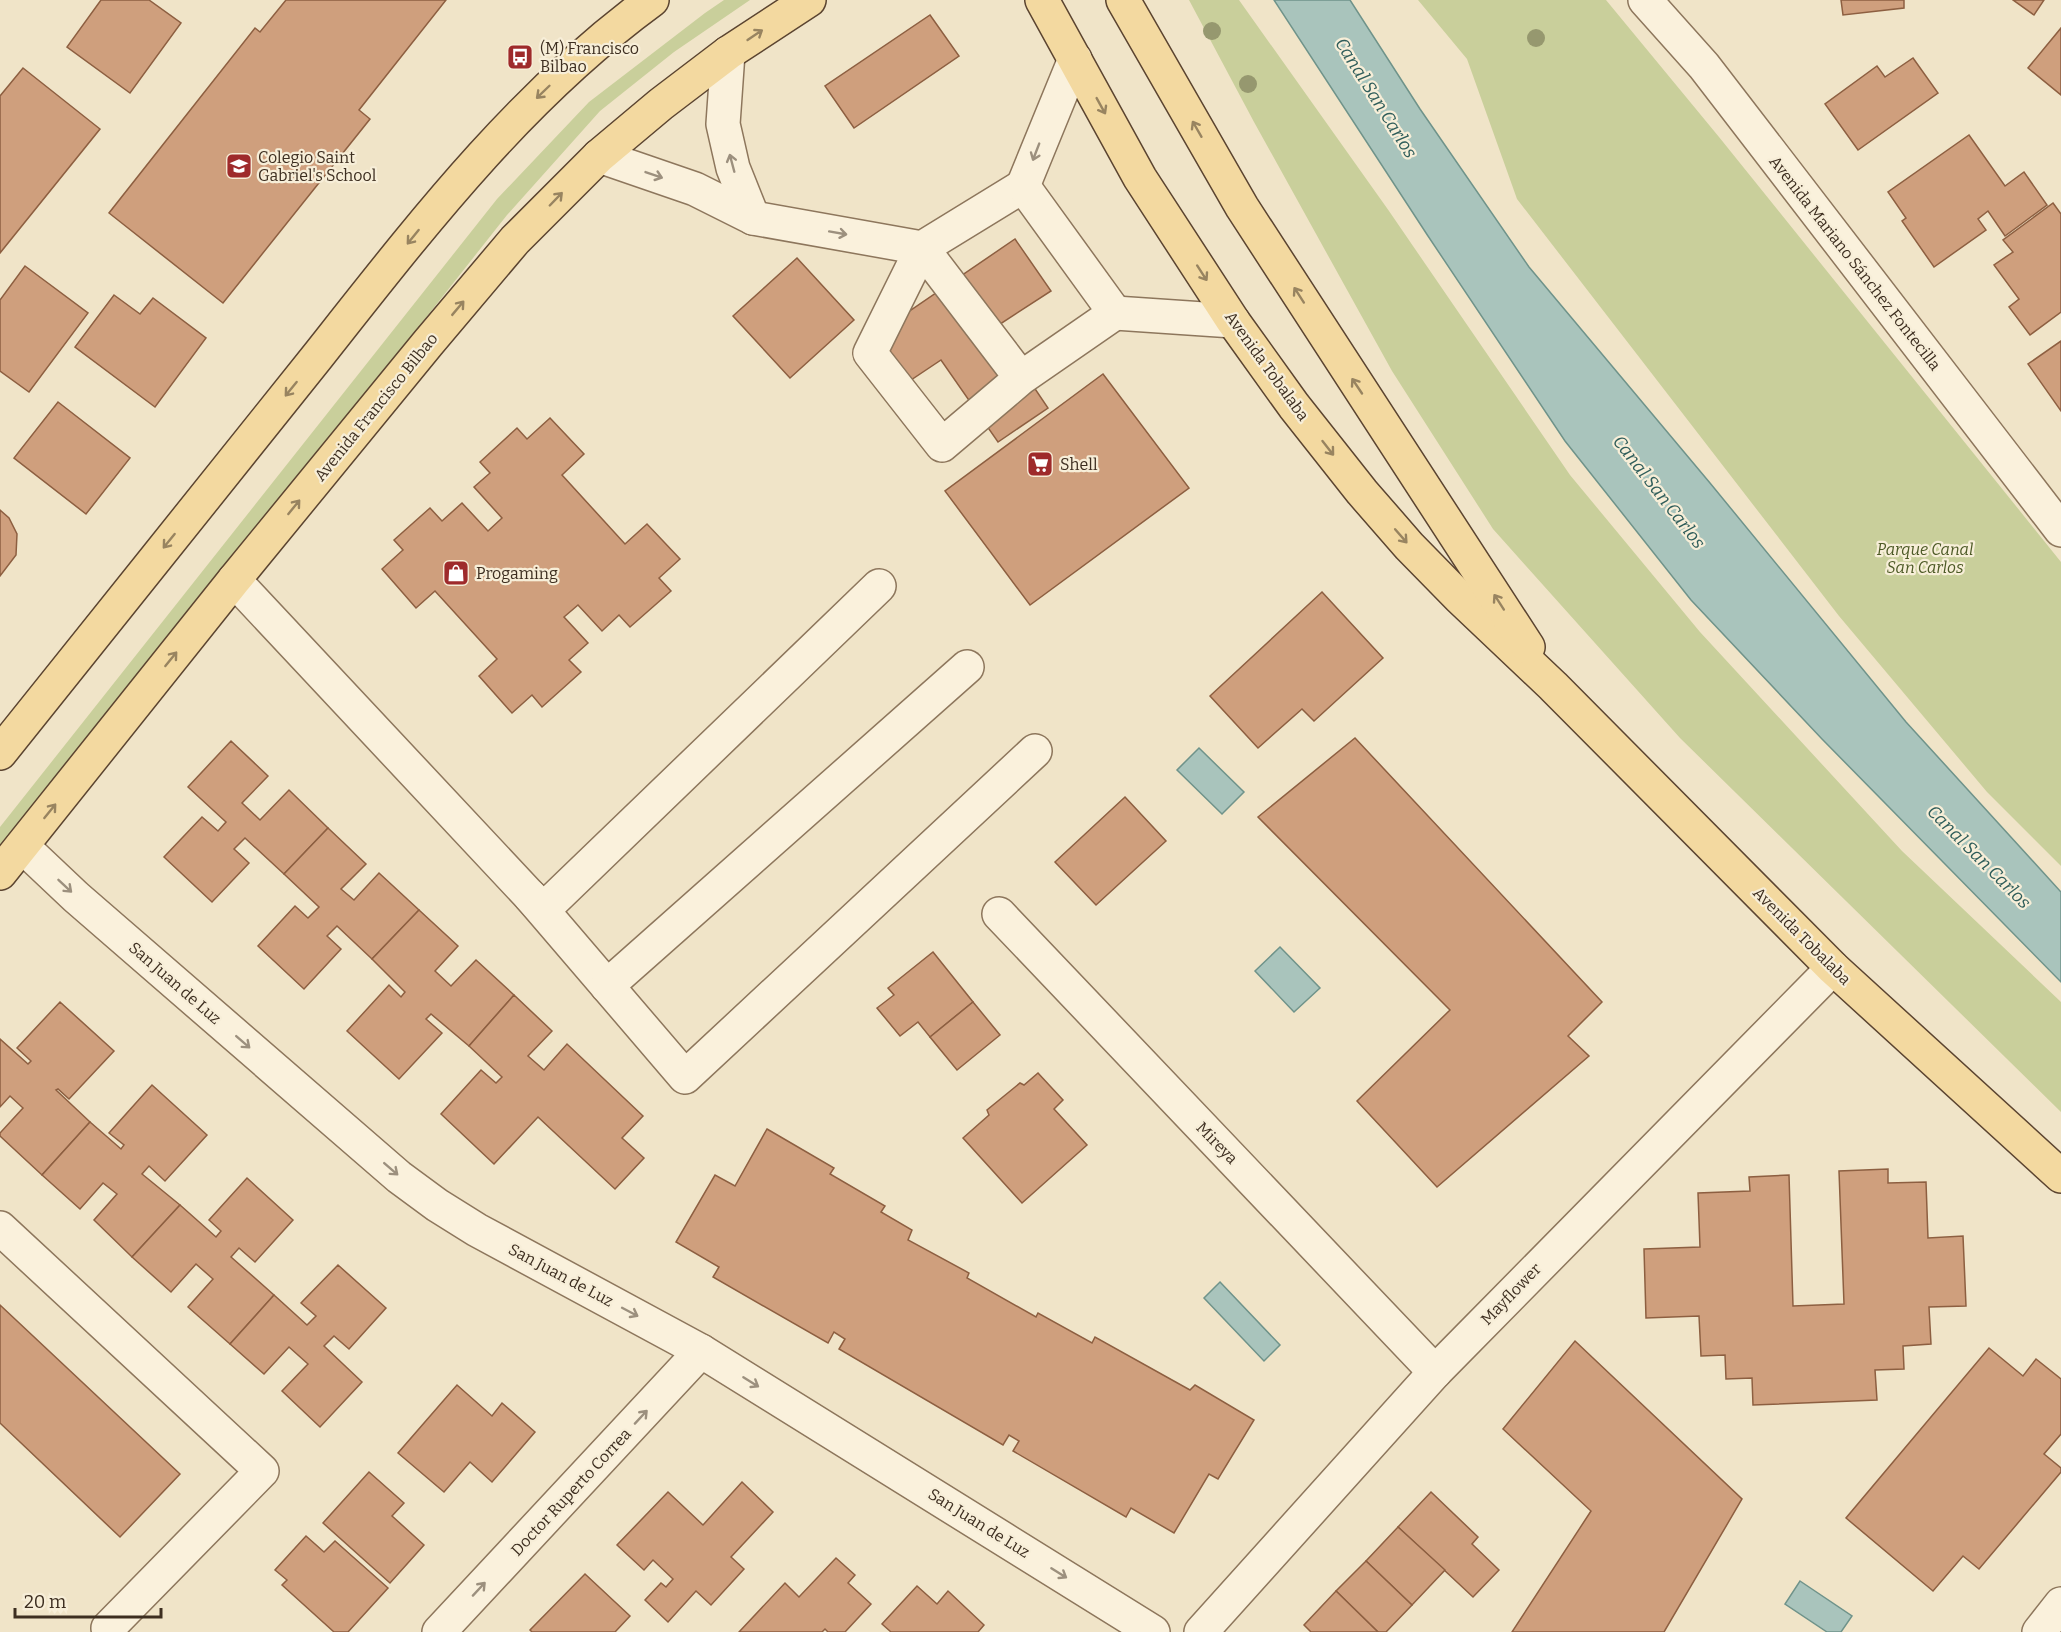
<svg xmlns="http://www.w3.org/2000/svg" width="2061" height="1632" viewBox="0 0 2061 1632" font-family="Bitter,serif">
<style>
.green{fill:#c9cf9b}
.water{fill:#a9c4bc;stroke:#6f938a;stroke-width:1.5}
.building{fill:#cf9f7d;stroke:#8d5f41;stroke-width:1.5}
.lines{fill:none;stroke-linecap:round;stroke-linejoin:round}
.minor-casing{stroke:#8d765c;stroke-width:36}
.major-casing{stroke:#5b4430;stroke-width:36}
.minor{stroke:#faf1dc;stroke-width:33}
.major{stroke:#f3d9a0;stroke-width:33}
.tree{fill:#96986f}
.oneway{stroke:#988460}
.oneway2{stroke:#9c907e}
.labels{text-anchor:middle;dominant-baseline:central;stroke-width:4.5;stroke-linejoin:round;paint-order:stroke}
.poi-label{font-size:16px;fill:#3d2e20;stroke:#f7eed8;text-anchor:start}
.street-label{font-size:16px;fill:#3d2e20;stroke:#f7eed8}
.park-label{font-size:16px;font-style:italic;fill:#4d5a26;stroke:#f7eed8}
.water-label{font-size:18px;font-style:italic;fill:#2f5d5a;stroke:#f7eed8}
</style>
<rect width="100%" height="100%" fill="#f0e4c8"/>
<g class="green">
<path d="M724 0H750L674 52 600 111 507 215 0 857V827L497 199 589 102 705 13Z"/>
<path d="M1189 0H1239L1389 211 1570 475 1700 632 1902 851 2061 1002V1112L1680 738 1493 529 1392 371 1254 122Z"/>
<path d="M1418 0H1606L1719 137 2061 562V866L1987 792 1839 616 1517 199 1467 59Z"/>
</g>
<g class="water">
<path d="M1274 0H1350L1420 109 1529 267 1710 483 1906 722 2061 892V982L1822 739 1691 600 1565 441 1428 236Z"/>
<path d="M1199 748 1244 792 1222 814 1177 770Z"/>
<path d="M1280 947 1320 988 1294 1012 1255 971Z"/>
<path d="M1220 1282 1280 1345 1264 1361 1204 1298Z"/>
<path d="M1800 1581 1852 1616 1841 1632H1827L1785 1604Z"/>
</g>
<g class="building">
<path d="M101 0H149L181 23 130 93 67 47Z"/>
<path d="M286 0H446L359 110 370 119 223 303 109 213 255 28 260 32Z"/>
<path d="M1841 0H1904V8L1843 15Z"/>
<path d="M2013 0H2044L2034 15Z"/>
<path d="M930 15 959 56 854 128 825 86Z"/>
<path d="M2061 28V95L2028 68Z"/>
<path d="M1913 58 1938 93 1858 150 1825 104 1877 66 1885 77Z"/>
<path d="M23 68 100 129 0 253V96Z"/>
<path d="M1969 135 2005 186 2024 172 2047 205 2005 236 1988 211 1978 219 1986 230 1934 267 1902 221 1906 218 1888 192Z"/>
<path d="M2053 203 2061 214V312L2030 335 2009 307 2019 299 1994 265 2013 252 2003 240Z"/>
<path d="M1015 239 1051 291 994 328 1048 408 998 442 941 360 887 396 854 349Z"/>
<path d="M797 258 854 320 790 378 733 316Z"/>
<path d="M25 266 88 313 29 392 0 371V300Z"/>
<path d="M114 295 140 314 153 298 206 338 155 407 75 347Z"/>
<path d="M2061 341V411L2028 364Z"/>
<path d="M1103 374 1189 488 1030 605 945 491Z"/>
<path d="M58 402 130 458 86 514 14 458Z"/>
<path d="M550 418 584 454 562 475 625 544 647 524 680 559 659 578 671 591 630 627 619 615 602 631 578 605 564 617 588 643 569 660 581 672 542 707 532 695 512 713 479 676 497 659 435 591 416 608 382 569 403 550 394 540 430 508 442 521 462 503 488 531 502 518 474 487 490 473 480 462 517 428 527 439Z"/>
<path d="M0 510 9 518 17 534 16 555 0 576Z"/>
<path d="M1322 592 1383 658 1314 721 1302 709 1258 748 1210 696Z"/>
<path d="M1355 738 1602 1002 1568 1036 1589 1056 1437 1187 1357 1101 1450 1010 1258 817Z"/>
<path d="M231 741 268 776 242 803 260 820 289 790 328 828 284 874 245 838 234 849 249 863 212 902 164 857 202 817 218 831 226 822 188 787Z"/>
<path d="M1125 797 1166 841 1096 905 1055 862Z"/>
<path d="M328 828 366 864 341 889 354 900 379 873 419 910 372 959 337 926 327 936 341 949 304 989 258 946 295 906 308 918 319 907 284 874Z"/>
<path d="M419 910 458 946 435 971 451 986 476 960 514 995 469 1046 431 1014 426 1019 442 1033 399 1079 347 1031 389 985 401 997 405 992 372 959Z"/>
<path d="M933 952 973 1002 930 1037 918 1022 900 1036 877 1008 894 995 888 988Z"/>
<path d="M514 995 552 1031 528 1056 544 1070 567 1044 643 1116 622 1138 644 1158 615 1189 538 1117 494 1164 441 1114 481 1070 496 1083 502 1077 469 1046Z"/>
<path d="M60 1002 114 1051 69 1099 58 1089 56 1090 90 1122 42 1175 0 1136V1133L23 1108 10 1096 0 1107V1039L28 1064 31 1061 17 1048Z"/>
<path d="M973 1002 1000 1035 957 1070 930 1037Z"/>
<path d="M1038 1073 1063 1100 1054 1109 1087 1145 1022 1203 963 1138 989 1115 987 1110 1020 1083 1024 1085Z"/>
<path d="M152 1085 207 1135 165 1181 149 1166 142 1174 180 1205 132 1257 94 1220 117 1194 103 1183 80 1209 42 1175 90 1122 121 1149 124 1145 109 1133Z"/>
<path d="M767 1129 834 1168 830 1174 885 1206 881 1212 912 1230 908 1240 969 1273 967 1278 1036 1317 1038 1313 1092 1343 1095 1337 1190 1390 1195 1385 1254 1420 1218 1479 1209 1474 1174 1533 1131 1508 1126 1517 1013 1451 1019 1441 1009 1435 1003 1445 839 1349 845 1339 834 1332 828 1343 713 1277 719 1267 676 1242 715 1175 735 1186Z"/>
<path d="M1888 1169V1183L1926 1182 1928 1238 1963 1236 1966 1306 1929 1307 1931 1344 1903 1346 1904 1369 1875 1370 1877 1400 1753 1405 1752 1378 1726 1379 1725 1355 1701 1356 1699 1316 1646 1318 1644 1249 1700 1247 1698 1193 1750 1191 1749 1177 1789 1175 1793 1306 1844 1304 1839 1171Z"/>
<path d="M247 1178 293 1220 255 1262 239 1248 231 1257 274 1295 230 1344 188 1307 213 1279 196 1264 171 1292 132 1257 180 1205 216 1237 221 1231 209 1220Z"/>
<path d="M338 1265 386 1308 349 1349 334 1336 324 1346 362 1382 320 1427 282 1391 308 1364 289 1347 264 1374 230 1344 274 1295 307 1325 316 1316 301 1303Z"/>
<path d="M0 1305 180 1474 120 1537 0 1423Z"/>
<path d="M1575 1341 1742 1499 1664 1632H1512L1591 1511 1503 1429Z"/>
<path d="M1989 1348 2023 1376 2036 1359 2061 1379V1434L2044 1454 2061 1468V1472L1979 1569 1963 1556 1933 1591 1846 1518Z"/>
<path d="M457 1385 492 1416 502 1403 535 1432 492 1482 470 1462 444 1492 398 1453Z"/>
<path d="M369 1472 404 1503 392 1516 424 1545 390 1583 323 1523Z"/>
<path d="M742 1482 773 1512 731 1557 744 1569 711 1605 696 1591 668 1622 645 1600 661 1583 666 1587 673 1579 653 1560 644 1570 617 1545 668 1492 703 1525Z"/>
<path d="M1431 1492 1478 1537 1472 1544 1499 1570 1473 1597 1398 1527Z"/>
<path d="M1398 1527 1445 1570 1412 1605 1366 1561Z"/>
<path d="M306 1536 324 1552 335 1541 388 1588 348 1632H334L282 1585 287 1580 275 1570Z"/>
<path d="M836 1558 855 1575 848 1583 871 1604 845 1632H828L825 1629 822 1632H739L785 1583 799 1597Z"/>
<path d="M1366 1561 1412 1605 1386 1632H1378L1336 1591Z"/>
<path d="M585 1574 630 1616 615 1632H532L530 1630Z"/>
<path d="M917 1586 937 1604 948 1591 984 1625 978 1632H891L882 1624Z"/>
<path d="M1336 1591 1378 1632H1311L1304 1625Z"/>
</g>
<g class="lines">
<defs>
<g id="minor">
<path d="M1645 0 1704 66 2061 530"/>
<path d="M728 53 723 124 733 168 753 218"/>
<path d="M599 156 695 189 753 218 922 248 1021 378 1115 313 1023 186 922 248 870 353 942 445 1021 378"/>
<path d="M1023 186 1075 59"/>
<path d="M1115 313 1233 321"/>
<path d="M234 580 543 910 879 586"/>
<path d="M22 846 76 897 399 1177 437 1205 477 1230 701 1351 1153 1632"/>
<path d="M530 896 685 1077 1035 751"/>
<path d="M999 914 1435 1372"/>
<path d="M607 986 967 667"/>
<path d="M0 1228 262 1471 108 1628"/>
<path d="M439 1632 701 1351"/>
<path d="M1201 1632 1435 1372 1833 968"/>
<path d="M2039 1632 2061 1604"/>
</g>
<g id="major">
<path d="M1042 0 1140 178 1233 321 1294 406 1362 492 1409 546 1459 597 1553 686 1833 968 2061 1176"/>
<path d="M1123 0 1242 207 1528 647"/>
<path d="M0 753C106 621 211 489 317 357 419 228 518 98 652 0"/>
<path d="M0 873 234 580 428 343 515 240 599 156 661 104 728 53 809 0"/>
</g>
</defs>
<use href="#minor" class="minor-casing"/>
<use href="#major" class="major-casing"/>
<use href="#minor" class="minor"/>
<use href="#major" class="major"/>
</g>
<g class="tree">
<circle cx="1212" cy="31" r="9"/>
<circle cx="1536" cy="38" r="9"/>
<circle cx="1248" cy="84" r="9"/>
</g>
<defs><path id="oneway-shaft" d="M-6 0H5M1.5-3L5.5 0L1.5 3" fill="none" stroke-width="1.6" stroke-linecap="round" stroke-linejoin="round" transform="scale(1.5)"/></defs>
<g class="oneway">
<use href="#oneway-shaft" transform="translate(755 35) rotate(-34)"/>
<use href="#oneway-shaft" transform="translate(543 92) rotate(136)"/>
<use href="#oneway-shaft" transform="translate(1101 106) rotate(61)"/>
<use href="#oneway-shaft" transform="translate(1197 129) rotate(-120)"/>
<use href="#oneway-shaft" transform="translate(556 199) rotate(-46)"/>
<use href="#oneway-shaft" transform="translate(413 237) rotate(129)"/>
<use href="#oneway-shaft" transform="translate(1202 273) rotate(57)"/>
<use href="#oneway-shaft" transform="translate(1299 295) rotate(-123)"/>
<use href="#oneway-shaft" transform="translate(458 308) rotate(-50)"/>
<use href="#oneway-shaft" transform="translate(1357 386) rotate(-124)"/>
<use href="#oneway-shaft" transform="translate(291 389) rotate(129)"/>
<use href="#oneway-shaft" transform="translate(1328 448) rotate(52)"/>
<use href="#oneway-shaft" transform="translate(294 507) rotate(-51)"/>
<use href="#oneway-shaft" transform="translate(1401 536) rotate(49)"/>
<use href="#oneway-shaft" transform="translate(169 541) rotate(129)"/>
<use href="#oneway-shaft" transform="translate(1499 602) rotate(-123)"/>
<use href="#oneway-shaft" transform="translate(171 659) rotate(-51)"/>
<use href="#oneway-shaft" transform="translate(50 811) rotate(-51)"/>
</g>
<g class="oneway2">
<use href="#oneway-shaft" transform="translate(1036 152) rotate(111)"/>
<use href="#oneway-shaft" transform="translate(732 163) rotate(-105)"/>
<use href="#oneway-shaft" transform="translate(654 175) rotate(19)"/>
<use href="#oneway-shaft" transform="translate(838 233) rotate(10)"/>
<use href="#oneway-shaft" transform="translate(65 886) rotate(43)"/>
<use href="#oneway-shaft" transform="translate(243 1042) rotate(41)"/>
<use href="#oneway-shaft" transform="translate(391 1169) rotate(41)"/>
<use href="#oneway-shaft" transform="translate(630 1312) rotate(28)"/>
<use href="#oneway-shaft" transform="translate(751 1382) rotate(32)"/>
<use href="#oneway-shaft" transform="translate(641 1417) rotate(-47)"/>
<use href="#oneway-shaft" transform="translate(1059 1573) rotate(32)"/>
<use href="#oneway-shaft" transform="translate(479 1589) rotate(-47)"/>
</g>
<defs>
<symbol id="bus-square" viewBox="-11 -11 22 22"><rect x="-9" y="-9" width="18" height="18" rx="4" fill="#9e2a2b" stroke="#f7eed8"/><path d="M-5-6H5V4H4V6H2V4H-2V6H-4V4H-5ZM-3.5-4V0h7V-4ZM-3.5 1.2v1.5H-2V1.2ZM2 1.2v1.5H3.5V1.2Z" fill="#fff"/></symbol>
<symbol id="school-square" viewBox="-11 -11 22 22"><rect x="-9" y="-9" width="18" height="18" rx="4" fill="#9e2a2b" stroke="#f7eed8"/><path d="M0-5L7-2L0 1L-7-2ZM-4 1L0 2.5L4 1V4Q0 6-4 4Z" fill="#fff"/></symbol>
<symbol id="supermarket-square" viewBox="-11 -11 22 22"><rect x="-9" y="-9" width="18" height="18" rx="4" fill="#9e2a2b" stroke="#f7eed8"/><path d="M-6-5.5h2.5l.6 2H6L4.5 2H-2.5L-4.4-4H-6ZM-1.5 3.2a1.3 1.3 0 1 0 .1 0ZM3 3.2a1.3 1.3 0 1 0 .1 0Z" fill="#fff"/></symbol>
<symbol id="shop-square" viewBox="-11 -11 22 22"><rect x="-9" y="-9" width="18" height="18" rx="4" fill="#9e2a2b" stroke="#f7eed8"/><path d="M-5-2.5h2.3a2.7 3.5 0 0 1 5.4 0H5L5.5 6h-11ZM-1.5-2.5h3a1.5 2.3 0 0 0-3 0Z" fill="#fff"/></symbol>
</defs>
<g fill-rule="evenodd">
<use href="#bus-square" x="505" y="42" width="30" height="30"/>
<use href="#school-square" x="224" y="151" width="30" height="30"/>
<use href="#supermarket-square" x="1025" y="449" width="30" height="30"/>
<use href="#shop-square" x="441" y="558" width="30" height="30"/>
</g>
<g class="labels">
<g class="poi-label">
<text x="540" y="48">(M) Francisco<tspan x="540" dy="18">Bilbao</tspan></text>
<text x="258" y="157">Colegio Saint<tspan x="258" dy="18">Gabriel's School</tspan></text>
<text x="1060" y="464">Shell</text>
<text x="476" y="573">Progaming</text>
</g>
<g class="street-label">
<text transform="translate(1855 263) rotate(52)">Avenida Mariano Sánchez Fontecilla</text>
<text transform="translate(1267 366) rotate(54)">Avenida Tobalaba</text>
<text transform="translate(376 407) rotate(-51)">Avenida Francisco Bilbao</text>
<text transform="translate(1802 936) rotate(45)">Avenida Tobalaba</text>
<text transform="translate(175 983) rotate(41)">San Juan de Luz</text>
<text transform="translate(1217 1143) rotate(46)">Mireya</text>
<text transform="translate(561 1275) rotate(28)">San Juan de Luz</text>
<text transform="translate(1511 1294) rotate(-46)">Mayflower</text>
<text transform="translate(571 1492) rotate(-47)">Doctor Ruperto Correa</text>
<text transform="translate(979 1523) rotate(32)">San Juan de Luz</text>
</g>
<g class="park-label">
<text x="1925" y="549">Parque Canal<tspan x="1925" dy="18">San Carlos</tspan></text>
</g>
<g class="water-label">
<text transform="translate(1376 98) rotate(58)">Canal San Carlos</text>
<text transform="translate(1659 492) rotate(52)">Canal San Carlos</text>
<text transform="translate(1979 857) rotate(45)">Canal San Carlos</text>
</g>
</g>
<path d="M15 1608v9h146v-9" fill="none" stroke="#3d2e20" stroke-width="3"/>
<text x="24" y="1608" font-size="18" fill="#3d2e20" stroke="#f7eed8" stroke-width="4.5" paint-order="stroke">20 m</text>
</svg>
